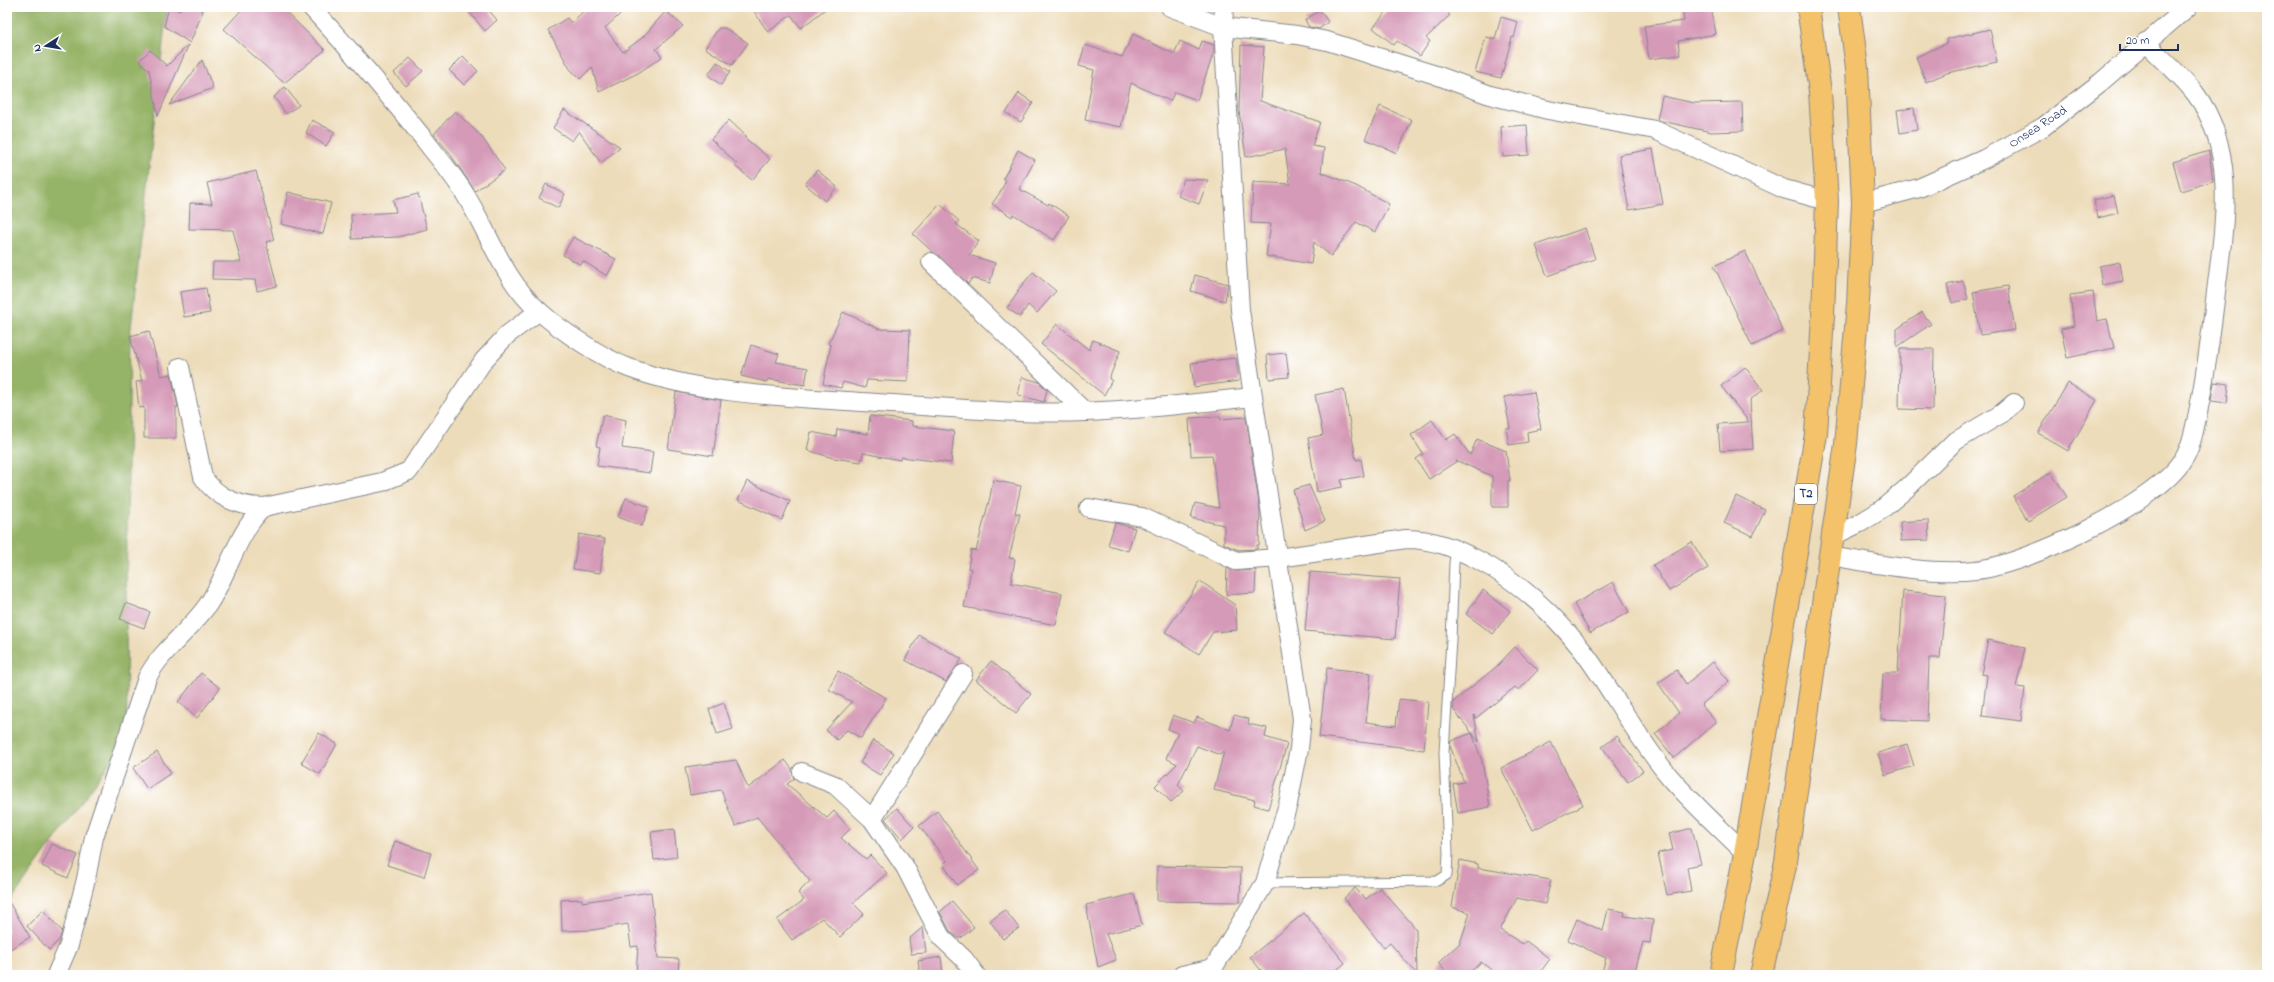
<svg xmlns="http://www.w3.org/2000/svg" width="2274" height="982" viewBox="0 0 2274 982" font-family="'Indie Flower',sans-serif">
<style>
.forest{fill:#96b467;stroke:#587262}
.building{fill:#d59ab7}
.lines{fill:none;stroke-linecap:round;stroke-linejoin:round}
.service-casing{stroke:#84868c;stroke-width:11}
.minor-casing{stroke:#84868c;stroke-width:20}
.trunk-casing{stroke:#84868c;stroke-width:24}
.service{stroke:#fff;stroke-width:9}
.minor{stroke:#fff;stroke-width:18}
.trunk{stroke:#f3c26a;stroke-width:22}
.labels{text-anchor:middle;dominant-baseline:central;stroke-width:3;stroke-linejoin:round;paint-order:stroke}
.shield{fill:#fff;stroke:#5f6d8e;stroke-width:1}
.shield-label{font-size:12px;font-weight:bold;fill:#1b2f5e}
.street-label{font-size:13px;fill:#1b2f5e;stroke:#fff}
</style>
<rect width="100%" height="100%" fill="#fff"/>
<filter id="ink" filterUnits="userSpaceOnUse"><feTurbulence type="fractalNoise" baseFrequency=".025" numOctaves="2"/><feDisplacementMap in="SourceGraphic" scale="8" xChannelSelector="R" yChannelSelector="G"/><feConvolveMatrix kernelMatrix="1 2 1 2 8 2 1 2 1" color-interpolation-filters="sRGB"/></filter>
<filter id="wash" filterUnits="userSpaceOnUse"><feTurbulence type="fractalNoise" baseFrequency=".012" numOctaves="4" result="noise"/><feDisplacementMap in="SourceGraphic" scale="16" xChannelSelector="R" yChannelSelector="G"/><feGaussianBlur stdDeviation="0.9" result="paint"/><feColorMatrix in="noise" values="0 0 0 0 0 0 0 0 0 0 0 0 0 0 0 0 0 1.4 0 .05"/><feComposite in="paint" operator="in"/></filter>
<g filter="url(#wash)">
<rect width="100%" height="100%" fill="#eddcb9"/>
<path class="forest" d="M7 7H167L130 336 126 603 127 739 7 906Z"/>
<g id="blocks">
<g class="building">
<path d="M169 7 180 11 181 7H195L203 11 190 43 164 26Z"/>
<path d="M244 7H281L325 50 284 83 224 29Z"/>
<path d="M465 7H486L497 20 485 31Z"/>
<path d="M588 7H628L605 28 623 52 642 38 666 11 683 26 656 49 662 57 638 73 599 92 592 67 580 79 570 69 548 30 567 18 571 23Z"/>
<path d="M751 7H828L801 28 791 15 768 32Z"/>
<path d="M1390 7H1442L1450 15 1426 38 1430 41 1420 56 1397 41 1394 45 1373 28Z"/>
<path d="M1682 7H1711L1716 34 1678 41 1680 55 1649 59 1644 26 1684 21Z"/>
<path d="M1320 10 1328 22 1319 29 1309 27 1305 20Z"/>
<path d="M1501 17 1518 22 1514 38 1512 37 1501 78 1475 72 1486 37 1495 39Z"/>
<path d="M719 28H725L748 43 732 65 705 48Z"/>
<path d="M1990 29 1997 62 1947 73 1926 82 1916 57 1947 43 1946 39Z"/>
<path d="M1133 34 1174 54 1180 41 1199 50 1202 41 1214 45V52L1197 100 1175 92 1170 101 1131 83 1121 127 1085 120 1094 70 1079 66 1085 45 1122 57Z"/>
<path d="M188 45V46L158 116 149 70 139 61 150 50 167 66Z"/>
<path d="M1241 45 1264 47 1260 101 1320 122 1312 146 1324 148 1321 172 1356 186 1389 204 1375 232 1356 222 1331 256 1314 242 1311 264 1266 256 1271 224 1251 223 1253 182 1290 184 1285 149 1246 157 1239 111Z"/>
<path d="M463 56 478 71 464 85 449 70Z"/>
<path d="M410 58 423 71 406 86 394 73Z"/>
<path d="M202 60 213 88 169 105Z"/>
<path d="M717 62 730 72 721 85 708 75Z"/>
<path d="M285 87 299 105 286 114 274 97Z"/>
<path d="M1019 93 1033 103 1021 122 1006 113Z"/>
<path d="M1662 96 1694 103 1742 102 1743 131 1711 132 1657 120Z"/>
<path d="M1380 106 1412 120 1397 153 1365 139Z"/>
<path d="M1914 108 1917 130 1900 133 1897 110Z"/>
<path d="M564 110 608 139 620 147 601 163 579 131 572 141 553 128Z"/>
<path d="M455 111 481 136 505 170 475 191 449 152 434 134Z"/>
<path d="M312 120 335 132 326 146 306 133Z"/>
<path d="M729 120 746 136 745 138 770 159 752 180 735 166 737 164 711 139Z"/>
<path d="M1527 125 1529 155 1503 157 1501 127Z"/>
<path d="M1653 149 1663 204 1629 210 1619 155Z"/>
<path d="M1018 150 1035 160 1019 189 1048 205 1049 203 1069 216 1054 240 1013 214 1012 217 992 204 1001 191 1006 180 1003 179Z"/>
<path d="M2209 151 2213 181 2181 191 2173 162Z"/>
<path d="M817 170 837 187 825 201 805 184Z"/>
<path d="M256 171 274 240 266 242 277 286 257 291 255 280 212 279 213 262H241L233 230 189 229 190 203 212 204 207 183Z"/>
<path d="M1184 179 1208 180 1199 204 1178 196Z"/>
<path d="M546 184 565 194 558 208 539 198Z"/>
<path d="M288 192 331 203 323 234 281 224Z"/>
<path d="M418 194 427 229 398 237 352 239 351 215 396 212 393 200Z"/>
<path d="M2114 195 2118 213 2098 218 2094 200Z"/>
<path d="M940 204 959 221 956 224 979 241 969 255 995 263 990 283 972 278 968 284 913 234Z"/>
<path d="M1585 228 1595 259 1547 276 1536 245Z"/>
<path d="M573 237 616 259 607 276 583 261 581 265 563 255Z"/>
<path d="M1745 251 1783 331 1752 346 1714 266Z"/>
<path d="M2120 262 2123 281 2102 285 2099 266Z"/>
<path d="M1033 272 1056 291 1037 313 1028 305 1020 317 1007 308 1019 291H1017Z"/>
<path d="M1195 275 1228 284 1225 301 1191 291Z"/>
<path d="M1963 281 1968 299 1952 303 1947 285Z"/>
<path d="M2008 286 2015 330 1980 335 1973 292Z"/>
<path d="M206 288 210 313 184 317 180 292Z"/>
<path d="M2093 292 2097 321 2107 319 2114 348 2067 358 2061 329 2074 326 2070 295Z"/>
<path d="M843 312 879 329 910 330 908 382 867 380 865 388 843 382 841 388 823 384 831 345 828 344Z"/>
<path d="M1922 312 1931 324 1897 347V329Z"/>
<path d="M1057 324 1089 350 1093 340 1120 351 1109 379 1112 380 1104 395 1041 344Z"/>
<path d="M149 331 161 376 171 374 178 407H176V438H144V407L139 408 136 382 142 381 130 336Z"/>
<path d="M751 345 779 354 776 362 808 368 805 385 768 379 767 382 741 376Z"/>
<path d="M1900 349H1934L1933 410 1899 409Z"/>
<path d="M1286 353 1289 377 1269 379 1267 355Z"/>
<path d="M1236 358 1239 381 1194 387 1191 363Z"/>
<path d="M1745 367 1763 390 1750 400 1753 449 1720 451 1718 424 1749 422 1721 386Z"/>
<path d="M1022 377 1039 382 1047 390 1044 402 1018 395Z"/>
<path d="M2214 382 2229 384 2227 403 2211 401Z"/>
<path d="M2068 383 2097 400 2068 451 2038 433Z"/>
<path d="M1344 389 1356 460 1361 459 1364 476 1341 480 1342 487 1317 492 1308 438 1323 435 1315 395Z"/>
<path d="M676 392 721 400 713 456 668 449Z"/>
<path d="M1534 392 1541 429 1527 432 1528 442 1509 445 1506 428H1510L1504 397Z"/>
<path d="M603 415 626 420 622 448 653 452 650 473 597 466 600 447 596 446Z"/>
<path d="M870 416 912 421V426L954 431 951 463 901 457 900 460 863 453 861 462 833 458 807 450 811 432 836 437 837 429 868 434Z"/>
<path d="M1220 416V419L1246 417 1260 510 1259 545H1257V549L1238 550 1224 544V525L1191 518 1195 503 1219 508 1212 455 1191 456 1189 418Z"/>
<path d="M1432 420 1446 440 1455 434 1470 455 1477 439 1506 451 1510 481H1508V507H1492V476L1457 461 1429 479 1416 459 1423 454 1411 435Z"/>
<path d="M2051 472 2067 497 2028 521 2013 496Z"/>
<path d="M993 480 1021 486 1015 513 1020 514 1009 558 1015 559 1011 583 1062 593 1056 625 964 607 971 569 968 568 971 550 976 551 990 497Z"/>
<path d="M747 481 790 501 782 520 738 500Z"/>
<path d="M1309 485 1325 521 1305 530 1293 490Z"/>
<path d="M1736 496 1765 510 1753 536 1724 523Z"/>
<path d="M626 498 649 507 642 526 618 517Z"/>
<path d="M1928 520 1929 540 1901 541 1900 522Z"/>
<path d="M1115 523 1135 528 1128 551 1108 545Z"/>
<path d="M579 534 605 539 600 573 573 569Z"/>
<path d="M1692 542 1708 568 1669 591 1653 565Z"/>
<path d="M1227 568 1236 571 1256 570 1255 593 1226 595Z"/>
<path d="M1310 572 1400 579 1395 639 1305 631Z"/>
<path d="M1200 581 1235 605 1237 630 1213 632 1199 654 1165 632Z"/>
<path d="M1613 582 1629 612 1590 633 1574 604Z"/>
<path d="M1483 590 1510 611 1493 634 1466 614Z"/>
<path d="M1903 591 1946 595 1940 658H1929L1927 721 1881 719 1883 673H1898Z"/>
<path d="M126 603 150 612 144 628 120 619Z"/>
<path d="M919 635 962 659 946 682 905 660Z"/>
<path d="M1988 640 2025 648 2016 687 2025 688 2021 721 1982 716 1987 675 1981 674Z"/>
<path d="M1515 647 1538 670 1519 690 1515 687 1476 718 1474 715 1479 742 1453 709V702L1496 667Z"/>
<path d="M991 661 1031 694 1016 713 976 680Z"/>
<path d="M1713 662 1729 681 1701 705 1716 722 1674 758 1655 734 1679 713 1658 683 1677 670 1686 684Z"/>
<path d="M1327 668 1371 673 1366 722 1396 726 1399 699 1428 702 1424 750 1319 737Z"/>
<path d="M838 671 886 698 861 738 847 730 837 740 826 730 852 702 828 689Z"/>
<path d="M201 673 220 688 197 718 178 702Z"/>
<path d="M724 703 733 729 717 734 709 709Z"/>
<path d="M1173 715 1194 723 1197 717 1230 730 1234 715 1249 719 1248 724 1267 728 1265 737 1287 744 1268 809 1254 805 1255 800 1214 790 1224 751 1220 755 1197 746 1178 785 1184 791 1171 802 1155 786 1177 764 1166 758 1178 733 1168 729Z"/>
<path d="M319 733 337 744 320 774 301 763Z"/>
<path d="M1472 733 1482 761 1490 807 1458 813 1453 784 1464 782 1450 746 1451 741Z"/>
<path d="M1617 736 1643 771 1628 782 1602 747Z"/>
<path d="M873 740 894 753 880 775 860 763Z"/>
<path d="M1551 742 1583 805 1533 830 1501 768Z"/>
<path d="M1907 744 1914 766 1885 775 1878 753Z"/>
<path d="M157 752 171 773 147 789 133 768Z"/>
<path d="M736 760 748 788 785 760 792 769 794 779 787 784 827 818 834 811 850 829 841 838 866 859 870 855 887 873 853 903 864 914 840 937 822 918 792 940 777 920 804 900 798 893 810 881 757 817 735 826 721 790 690 795 685 767Z"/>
<path d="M897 808 914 827 902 839 885 819Z"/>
<path d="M937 811 979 870 957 885 943 864 947 861 919 826Z"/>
<path d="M1692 828 1701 864 1687 867 1691 891 1667 895 1658 853 1673 850 1669 834Z"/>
<path d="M674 829 677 857 654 860 651 832Z"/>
<path d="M395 841 431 853 424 877 387 865Z"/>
<path d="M52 844 78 855 68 878 42 866Z"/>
<path d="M1460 860 1478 864V868L1551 880 1545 904 1517 898 1500 930 1523 944 1526 941 1550 959 1538 975H1498L1481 962 1467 975H1449L1438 963 1460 943 1470 913 1452 907Z"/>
<path d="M1157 866 1241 868 1240 902 1157 901Z"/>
<path d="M1355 888 1366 899 1380 888 1413 925 1416 930 1417 974 1390 943 1384 948 1344 898Z"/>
<path d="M651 892 658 958 679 959 678 975H636L638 946 631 947 628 924 592 930 562 931 561 900 582 899V902Z"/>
<path d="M1134 894 1142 925 1106 934 1116 960 1098 967 1086 905Z"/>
<path d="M7 899 30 937 7 951Z"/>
<path d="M952 901 974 927 961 938H958L950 931 940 912Z"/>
<path d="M1608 909 1625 912 1624 916 1653 920 1650 943 1643 942 1634 975H1601L1606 958 1568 940 1577 919 1603 931Z"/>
<path d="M43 910 62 931 60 939 49 950 27 926Z"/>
<path d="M1005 910 1019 928 1003 939 990 921Z"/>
<path d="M1304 913 1345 963 1331 975H1265L1250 957Z"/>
<path d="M923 927 926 953 911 954 909 939Z"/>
<path d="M941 957 943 975H920L918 961Z"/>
</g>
</g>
</g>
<g filter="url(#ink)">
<use href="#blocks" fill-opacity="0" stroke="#84868c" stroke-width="1"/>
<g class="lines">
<defs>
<path id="service" d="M1265 883 1437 881 1447 875 1448 853 1444 752 1451 640 1454 563 1456 549"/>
<g id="minor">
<path d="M311 7C350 50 388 94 424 139 436 155 450 171 461 188 488 228 501 278 539 311 560 330 602 358 629 368 700 394 785 397 861 402 935 406 1011 415 1085 412 1141 410 1197 403 1253 397"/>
<path d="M1170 7 1223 27 1297 35 1327 41 1436 75 1490 95 1548 110 1655 130 1784 189 1827 201"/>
<path d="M1863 203 1919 188 1984 159 2043 127 2101 82 2188 7"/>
<path d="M931 262 1085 412"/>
<path d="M180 367 203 477C216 498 241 507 264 507"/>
<path d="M1089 508 1142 517 1236 561 1279 558 1406 539C1433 539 1455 548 1478 560 1520 582 1554 614 1583 651 1613 691 1636 737 1669 776 1692 803 1720 828 1745 853"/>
<path d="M1833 536 1860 523 1881 510 1906 489 1954 442 2001 414 2014 403"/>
<path d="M1830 556C1877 564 1928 575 1976 570 2026 565 2157 503 2183 460 2191 448 2194 431 2197 417 2206 376 2211 334 2216 292 2224 226 2238 151 2195 93 2181 75 2162 59 2145 42"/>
<path d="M802 772 835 785 872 819 905 867 941 937 964 959 976 975"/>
<path d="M872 819 963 674"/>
<path d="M56 975 69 945 86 879 94 837 147 678C162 649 191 630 209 603 229 572 237 532 264 507L382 482 409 471 484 360 507 335 539 311"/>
<path d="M1182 975 1213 968"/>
<path d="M1209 975 1265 883 1288 804 1299 749 1302 719 1240 310 1223 27 1224 7"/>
</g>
<g id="trunk">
<path d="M1721 975 1745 853 1816 434 1823 316 1827 201 1820 92 1808 7"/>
<path d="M1761 975 1786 861 1846 444 1858 303 1863 203 1857 68 1849 7"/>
</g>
</defs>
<use href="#service" class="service-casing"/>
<use href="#minor" class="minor-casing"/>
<use href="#trunk" class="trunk-casing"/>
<use href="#service" class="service"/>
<use href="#minor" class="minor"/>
<use href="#trunk" class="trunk"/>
</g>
</g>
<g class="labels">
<rect class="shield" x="1795" y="484" width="22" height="20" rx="3"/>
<g class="shield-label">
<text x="1806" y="494">T2</text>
</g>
<g class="street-label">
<text transform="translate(2038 127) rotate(-33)">Onsea Road</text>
</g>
</g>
<rect width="2274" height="982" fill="none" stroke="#fff" stroke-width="24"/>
<g transform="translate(46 46) rotate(258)" stroke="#ffffff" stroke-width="3" paint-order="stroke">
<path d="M0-3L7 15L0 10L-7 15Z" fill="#1b2f5e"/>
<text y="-6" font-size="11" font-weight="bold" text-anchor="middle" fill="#1b2f5e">N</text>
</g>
<path d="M2120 44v6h58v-6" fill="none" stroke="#1b2f5e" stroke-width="2"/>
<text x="2126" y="44" font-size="12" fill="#1b2f5e" stroke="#ffffff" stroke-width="3" paint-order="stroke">20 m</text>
</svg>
